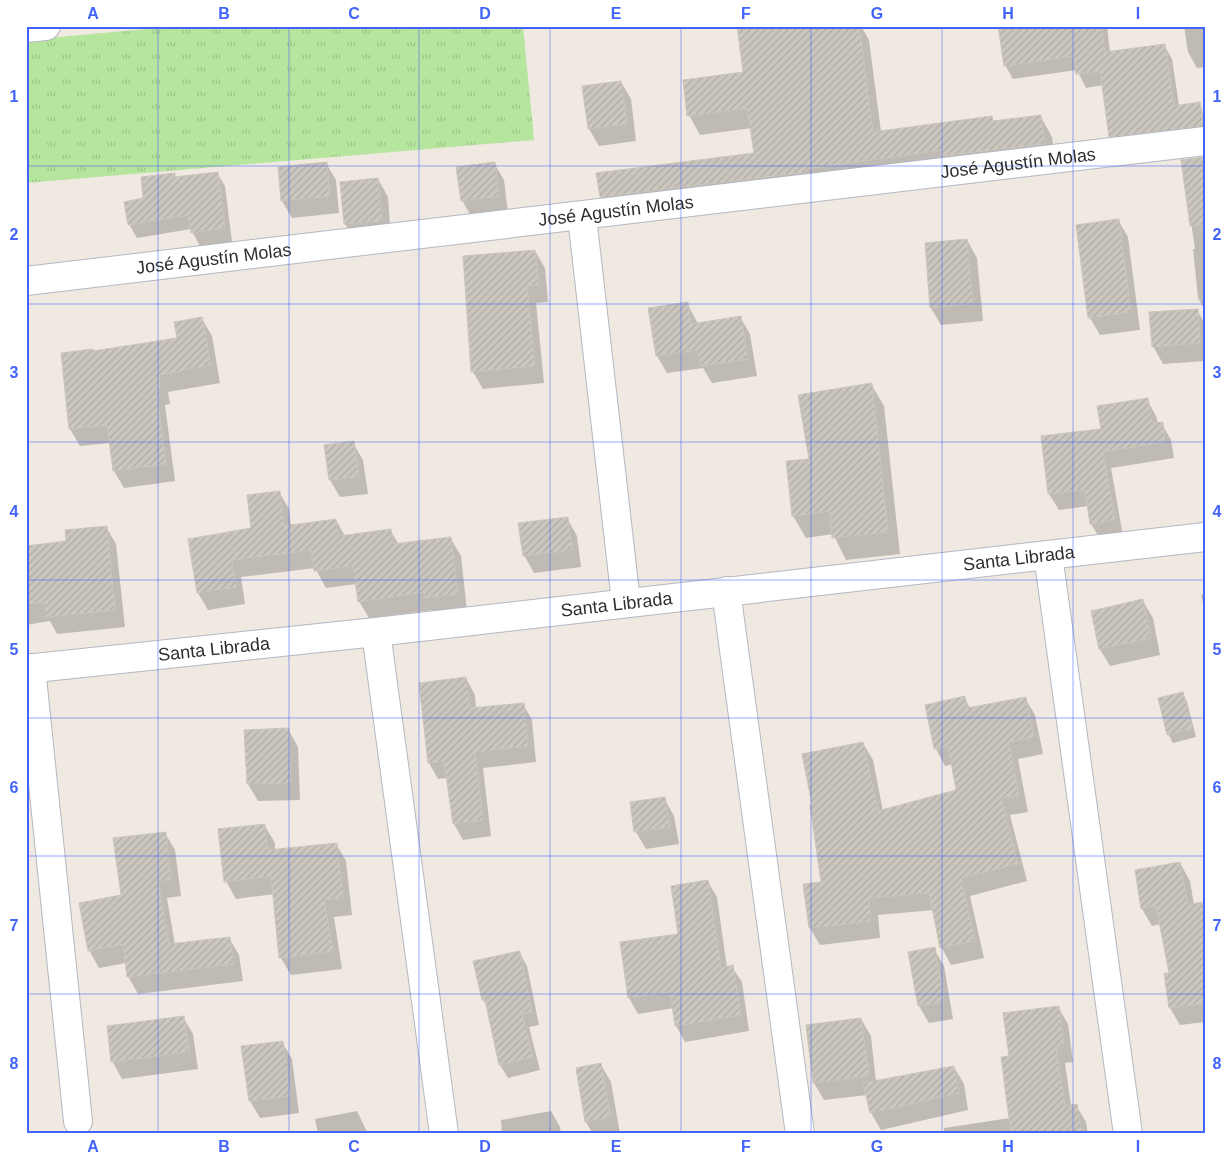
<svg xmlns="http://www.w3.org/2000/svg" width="1231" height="1160" viewBox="0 0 1231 1160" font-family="Helvetica,sans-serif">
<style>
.grass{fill:url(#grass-tufts)}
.shadow{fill:#0003}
.building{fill:url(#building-hatch);stroke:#cbc5ba}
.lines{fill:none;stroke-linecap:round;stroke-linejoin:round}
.minor-casing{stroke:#b4b7c1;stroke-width:30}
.tertiary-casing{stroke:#b4b7c1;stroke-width:30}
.minor{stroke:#fff;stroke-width:28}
.tertiary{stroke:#fff;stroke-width:28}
.grid{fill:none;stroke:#4264fb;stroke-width:1;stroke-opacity:0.55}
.labels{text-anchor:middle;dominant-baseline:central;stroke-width:4;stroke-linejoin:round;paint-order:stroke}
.street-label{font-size:18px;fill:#2e2e2e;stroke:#fff}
.neatline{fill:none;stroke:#4264fb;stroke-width:2}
.grid-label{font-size:16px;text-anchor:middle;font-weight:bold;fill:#4264fb}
</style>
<defs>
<pattern id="grass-tufts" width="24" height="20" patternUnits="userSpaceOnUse" patternTransform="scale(1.25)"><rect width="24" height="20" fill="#b6e59e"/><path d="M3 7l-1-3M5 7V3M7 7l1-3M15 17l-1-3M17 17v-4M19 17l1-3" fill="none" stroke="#9dc588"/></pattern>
<pattern id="building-hatch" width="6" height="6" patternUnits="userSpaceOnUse" patternTransform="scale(1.25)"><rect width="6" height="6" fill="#cbc7bf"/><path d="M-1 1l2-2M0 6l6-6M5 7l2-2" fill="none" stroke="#afaba4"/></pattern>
</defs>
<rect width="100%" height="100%" fill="#efe9e1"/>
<path class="grass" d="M180 26H523L534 140 26 183V40Z"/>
<g class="shadow">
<path d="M813 26H861L869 40 881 132 992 117 994 122 1041 117 1052 137 1056 164 612 217 601 197 755 154 752 128 700 135 689 115 744 73Z"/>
<path d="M1000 26H1107L1110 52 1164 45 1172 59 1182 125 1151 129 1153 146 1118 150 1110 136 1103 85 1086 88 1077 70 1013 79 1005 65Z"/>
<path d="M1184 26H1205V67L1197 68 1188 52Z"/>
<path d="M621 82 631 99 636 141 599 146 589 129 584 87Z"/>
<path d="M1205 158V310L1198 298 1193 249H1195L1182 161Z"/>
<path d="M326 163 336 180 339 213 292 218 282 201Z"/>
<path d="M494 163 504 180 508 213 472 218 462 200Z"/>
<path d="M217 173 225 186 232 242 200 246 191 229 137 238 129 224 145 200 174 175 176 178Z"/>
<path d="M378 179 388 197 391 238 355 241 345 224 341 183Z"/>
<path d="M1118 220 1128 237 1140 330 1100 335 1090 318 1077 226Z"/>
<path d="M967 240 977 258 983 321 941 325 931 308Z"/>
<path d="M535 251 545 268 548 302 536 303 544 383 483 389 473 372Z"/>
<path d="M687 303 698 324 740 317 750 334 757 376 712 383 703 368 667 373 657 356Z"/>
<path d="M1197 310 1205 324V361L1163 364 1153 346Z"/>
<path d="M202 319 212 336 220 383 168 392 170 404 165 405 175 481 124 488 114 471 110 443 80 446 70 429 94 352 178 339Z"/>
<path d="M871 384 884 406 900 554 846 560 833 534 806 538 793 516 810 460Z"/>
<path d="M1147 400 1156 416 1158 424H1162L1171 440 1174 458 1111 468 1123 536 1101 540 1091 524 1089 506 1059 510 1049 494Z"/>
<path d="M353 443 363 460 368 494 340 497 330 480 326 447Z"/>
<path d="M279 492 289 509 291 526 336 520 345 536 390 530 399 545 451 539 461 556 467 611 436 615 433 610 369 618 359 601 357 584 326 588 315 568 241 577 245 604 208 610 198 593 189 540 253 529Z"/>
<path d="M567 518 577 536 581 567 534 573 524 555Z"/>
<path d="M106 527 116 544 125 627 57 634 50 621 26 625V547L68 542Z"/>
<path d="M1205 594V612L1201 595Z"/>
<path d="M1143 601 1153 618 1160 655 1110 666 1100 649 1093 611Z"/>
<path d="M466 678 475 695 476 709 523 704 532 720 536 762 483 768 491 836 463 840 454 824 447 778 438 779 429 763 420 684Z"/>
<path d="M1183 693 1187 702 1196 737 1173 743 1168 734Z"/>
<path d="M964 698 971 709 1025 698 1035 715 1043 754 1018 759 1028 812 1010 815 1027 881 970 896 984 958 951 965 942 948 934 910 878 915 880 938 820 945 810 928 863 743 873 760 883 811 958 791 953 764 945 766 936 749Z"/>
<path d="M288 729 298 747 300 800 258 801 248 784Z"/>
<path d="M664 798 674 816 679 844 646 849 636 832 631 803Z"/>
<path d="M265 826 275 843V851L336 844 346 861 352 915 334 917 342 969 291 975 281 958 274 894 236 899 226 881Z"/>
<path d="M165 833 175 850 181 896 167 898 175 945 229 938 239 955 243 981 138 994 128 976 126 963 99 968 89 950Z"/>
<path d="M1180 863 1190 881 1194 905 1202 903 1205 909V1022L1180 1025 1170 1008 1165 975 1170 974 1161 924 1152 926 1142 909Z"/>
<path d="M708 882 717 897 727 968 732 967 742 982 749 1031 685 1042 676 1026 674 1008 638 1014 629 998 621 943 679 935Z"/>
<path d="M934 949 944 966 953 1019 929 1023 919 1006Z"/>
<path d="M519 952 527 966 539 1025 529 1027 540 1070 508 1078 500 1065 489 1009 483 1000Z"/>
<path d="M1058 1007 1068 1024 1073 1062 1065 1063 1071 1106 1076 1105 1086 1122 1088 1134H944V1128L1010 1118V1057Z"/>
<path d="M183 1017 193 1034 198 1069 122 1079 112 1061Z"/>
<path d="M861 1019 871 1036 876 1082 954 1067 964 1084 968 1110 881 1130 871 1113 867 1095 824 1100 814 1083Z"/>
<path d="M282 1042 292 1059 299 1113 260 1118 250 1101 243 1047Z"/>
<path d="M601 1065 611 1082 620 1134H593L586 1122Z"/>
<path d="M357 1111 368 1134H318L315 1119Z"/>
<path d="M551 1111 560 1127 561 1134H502L501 1120Z"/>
</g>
<g class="building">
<path d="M737 26H859L873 132 992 116 993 121 1041 115 1045 144 942 156 941 150 807 169V172L600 197 596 173 754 153 747 108 687 116 683 80 743 72Z"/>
<path d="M998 26H1101L1105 52 1165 44 1174 106 1200 102 1205 126 1109 137 1100 71 1076 74 1074 56 1004 66Z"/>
<path d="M621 81 627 124 588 129 582 86Z"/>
<path d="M1205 157V224L1190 226 1181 160Z"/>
<path d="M327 162 330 196 281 201 278 167Z"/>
<path d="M495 162 499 196 461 201 456 167Z"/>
<path d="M218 172 225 228 191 233 188 215 128 225 124 202 143 198 141 177 175 173V177Z"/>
<path d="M378 178 382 221 344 224 340 182Z"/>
<path d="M1119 219 1131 312 1088 318 1076 225Z"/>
<path d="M967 239 973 304 930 308 925 243Z"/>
<path d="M535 250 539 285 527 286 535 366 471 372 463 256Z"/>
<path d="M688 302 691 324 741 316 748 359 701 366 698 350 656 356 648 308Z"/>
<path d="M1198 309 1200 343 1152 347 1149 312Z"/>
<path d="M202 317 211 365 159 375 160 387 156 388 166 464 113 471 107 425 69 429 61 353 93 349V351L177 338 174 322Z"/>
<path d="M872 383 888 532 832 538 830 511 792 516 786 461 809 459 798 395Z"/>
<path d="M1148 398 1152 423 1163 422 1165 442 1103 452 1115 520 1090 524 1085 490 1048 494 1041 436 1101 429 1097 406Z"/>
<path d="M354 441 359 477 329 480 324 445Z"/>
<path d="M280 491 284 526 336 519 339 536 391 529 393 544 451 537 458 594 424 598V592L358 602 353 566 314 571 311 550 232 560 236 587 197 593 188 539 251 528 247 495Z"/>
<path d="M568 517 572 550 523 556 518 523Z"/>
<path d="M107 526 115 610 46 617 45 602 26 604V546L66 541 65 530Z"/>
<path d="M1143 599 1151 638 1099 649 1091 611Z"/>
<path d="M466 677 470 708 524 703 528 746 475 752 483 820 453 824 444 761 428 763 419 683Z"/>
<path d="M1183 692 1192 729 1167 735 1158 698Z"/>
<path d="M965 696 967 708 1026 697 1034 737 1009 742 1019 795 1001 798 1018 864 961 878 975 941 940 948 929 893 869 898 871 921 809 928 803 884 821 882 810 805H812L802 754 863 742 878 811 956 790 948 746 934 749 925 705Z"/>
<path d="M289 728 291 783 247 784 244 730Z"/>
<path d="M665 797 670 827 634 832 630 802Z"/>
<path d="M265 824 268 850 337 843 343 898 324 900 333 951 279 958 271 876 224 882 218 829Z"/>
<path d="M166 832 171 879 158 881 169 944 230 937 234 964 127 977 123 944 88 951 79 903 121 895 113 838Z"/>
<path d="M1180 862 1188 905 1202 902 1205 915V1003L1169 1008 1164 973H1169L1156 906 1141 909 1135 870Z"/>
<path d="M708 880 721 968 733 965 741 1015 675 1026 670 992 628 998 620 942 678 934 671 886Z"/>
<path d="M935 947 944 1002 918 1006 908 952Z"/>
<path d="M520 951 532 1012 522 1014 533 1057 499 1065 485 1000H482L473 961Z"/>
<path d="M1059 1006 1064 1046 1056 1047 1065 1106 1077 1104 1082 1134H1011L1001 1057 1009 1056 1003 1013Z"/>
<path d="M184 1016 189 1052 111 1062 107 1026Z"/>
<path d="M861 1018 869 1076 813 1083 806 1025Z"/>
<path d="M283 1041 290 1096 249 1101 241 1046Z"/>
<path d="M601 1063 611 1117 585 1122 576 1068Z"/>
<path d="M954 1066 959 1093 870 1113 863 1083Z"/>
</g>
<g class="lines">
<defs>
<g id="minor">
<path d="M26 28 46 26"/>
<path d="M582 217 626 602"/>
<path id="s1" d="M26 281 1205 141"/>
<path d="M1048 555 1128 1134"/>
<path d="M726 591 800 1134"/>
<path d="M376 632 444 1134"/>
<path d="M31 668 78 1121"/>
</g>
<g id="tertiary">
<path id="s2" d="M26 669 376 632 1205 537"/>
</g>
</defs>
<use href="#minor" class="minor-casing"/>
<use href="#tertiary" class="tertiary-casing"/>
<use href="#minor" class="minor"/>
<use href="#tertiary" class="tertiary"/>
</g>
<path class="grid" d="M158 26V1134M289 26V1134M419 26V1134M550 26V1134M681 26V1134M811 26V1134M942 26V1134M1073 26V1134M26 166H1205M26 304H1205M26 442H1205M26 580H1205M26 718H1205M26 856H1205M26 994H1205"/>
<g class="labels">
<g class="street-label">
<text stroke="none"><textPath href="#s1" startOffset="999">José Agustín Molas</textPath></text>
<text stroke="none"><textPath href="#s1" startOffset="594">José Agustín Molas</textPath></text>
<text stroke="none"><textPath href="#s1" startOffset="189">José Agustín Molas</textPath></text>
<text stroke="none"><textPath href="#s2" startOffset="999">Santa Librada</textPath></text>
<text stroke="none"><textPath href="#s2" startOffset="594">Santa Librada</textPath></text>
<text stroke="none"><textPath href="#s2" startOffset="189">Santa Librada</textPath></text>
</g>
</g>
<rect width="1231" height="1160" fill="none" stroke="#ffffff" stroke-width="55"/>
<rect x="28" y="28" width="1176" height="1104" class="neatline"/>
<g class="grid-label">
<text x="93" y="19">A</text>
<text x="224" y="19">B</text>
<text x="354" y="19">C</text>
<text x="485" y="19">D</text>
<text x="616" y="19">E</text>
<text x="746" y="19">F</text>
<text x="877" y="19">G</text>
<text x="1008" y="19">H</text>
<text x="1138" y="19">I</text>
<text x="14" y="102">1</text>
<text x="1217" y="102">1</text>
<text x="14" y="240">2</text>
<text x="1217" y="240">2</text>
<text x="14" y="378">3</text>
<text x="1217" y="378">3</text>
<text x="14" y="517">4</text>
<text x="1217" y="517">4</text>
<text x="14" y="655">5</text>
<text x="1217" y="655">5</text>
<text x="14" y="793">6</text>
<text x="1217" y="793">6</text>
<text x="14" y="931">7</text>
<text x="1217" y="931">7</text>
<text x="14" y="1069">8</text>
<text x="1217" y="1069">8</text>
<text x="93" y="1152">A</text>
<text x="224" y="1152">B</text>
<text x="354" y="1152">C</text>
<text x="485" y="1152">D</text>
<text x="616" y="1152">E</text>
<text x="746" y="1152">F</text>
<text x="877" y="1152">G</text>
<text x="1008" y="1152">H</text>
<text x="1138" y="1152">I</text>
</g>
</svg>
